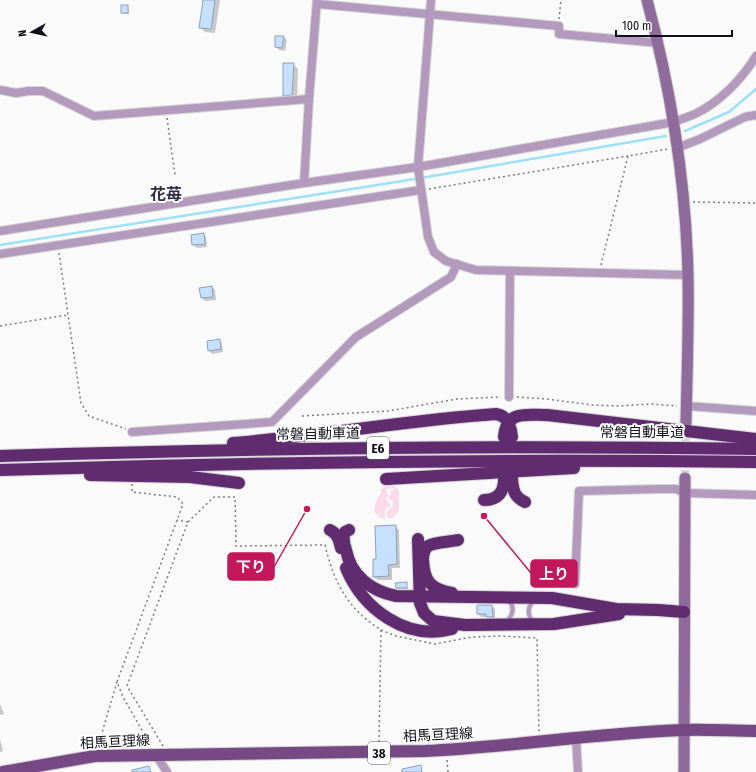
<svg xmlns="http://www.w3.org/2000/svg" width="756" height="772" viewBox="0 0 756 772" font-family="'Fira Sans Condensed','Noto Sans JP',sans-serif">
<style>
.green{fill:#f9dce8}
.shadow{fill:#0003}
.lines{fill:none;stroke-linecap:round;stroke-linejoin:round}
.stream{stroke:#9de0f7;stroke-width:2.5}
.building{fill:#c8e0ff;stroke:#8ca1bb}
.street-tunnel{stroke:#d7d7d8;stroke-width:8;stroke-dasharray:8 4;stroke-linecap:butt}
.lane-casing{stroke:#d4d4d6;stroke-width:6}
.street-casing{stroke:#d4d4d6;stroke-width:10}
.secondary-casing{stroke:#d4d4d6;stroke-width:13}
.primary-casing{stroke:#d4d4d6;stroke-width:14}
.highway-casing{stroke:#d4d4d6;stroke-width:14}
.path{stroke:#7c7b81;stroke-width:1.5;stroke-dasharray:2 3;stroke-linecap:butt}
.lane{stroke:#b399bb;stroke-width:4}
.street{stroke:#b399bb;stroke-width:8}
.secondary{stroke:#8f6b9b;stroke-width:11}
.primary{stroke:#764984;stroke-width:12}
.highway{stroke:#602b6f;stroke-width:12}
.labels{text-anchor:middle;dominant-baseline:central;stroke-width:4;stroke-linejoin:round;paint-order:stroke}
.shield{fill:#fff;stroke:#57565e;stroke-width:1}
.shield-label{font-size:13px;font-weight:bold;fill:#0f0e19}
.street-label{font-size:14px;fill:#0f0e19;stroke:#fff}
.quarter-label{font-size:16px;font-weight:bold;fill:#2e2d46;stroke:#fff}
.leader{fill:none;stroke:#c2185b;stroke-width:1.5}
.callout-dot{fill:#c2185b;stroke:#fff;stroke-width:1.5}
.callout{fill:#c2185b;stroke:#c2185b;stroke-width:1.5}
.callout-label{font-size:15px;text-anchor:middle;font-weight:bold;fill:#fff}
</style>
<rect width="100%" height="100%" fill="#fafafa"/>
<path class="green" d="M386 486H394L399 490V510L393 518H387V512L393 506V502L388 498 391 494 390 491 394 490 393 488 386 489 388 494 386 499 391 506 385 510V519C381 519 376 514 374 511L376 501 382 491 380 490Z"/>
<g class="shadow">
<path d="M204 0H220L215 33 205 32 201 28Z"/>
<path d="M128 6 129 14H124L122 12Z"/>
<path d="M284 37 287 40 285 51 279 50 276 47Z"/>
<path d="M293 64 298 69 297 100H289L284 95Z"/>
<path d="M203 234 206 237 207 247 197 248 193 245Z"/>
<path d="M212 287 215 290 216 300 205 301 202 298Z"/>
<path d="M219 340 222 343 223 352 212 354 209 350Z"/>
<path d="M395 526 399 530 400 568H392V580H378L374 577 377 560Z"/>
<path d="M406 583 408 589H398L397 588Z"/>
<path d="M478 606H492L495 609V620H490L488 617H481L478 614Z"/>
<path d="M0 704 4 714 0 715Z"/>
<path d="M0 739 3 751 0 752Z"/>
</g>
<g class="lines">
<g class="stream">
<path d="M685 131 729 112 756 89"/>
<path d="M0 245 415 179 666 136"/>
</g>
</g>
<g class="building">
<path d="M203 0H215L211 29 199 28Z"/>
<rect x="121" y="5" width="7" height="8"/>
<path d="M275 36H284L282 48 275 47Z"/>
<path d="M283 63H294L292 95 283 96Z"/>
<path d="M204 233 205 244 192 245 191 235Z"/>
<path d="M212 286 213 297 201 298 199 288Z"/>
<path d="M220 339 221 349 208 351 207 341Z"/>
<path d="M396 525 397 564 388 565 389 576 373 577V559H376L375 526Z"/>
<path d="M407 582V588H396L395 583Z"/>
<path d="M477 605H492L493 617H486V614H477Z"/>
<path d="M421 765 422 772H402V769Z"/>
<path d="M149 766 151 772H132V770Z"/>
</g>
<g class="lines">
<path class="street-tunnel" d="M685 478 686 426"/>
<defs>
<g id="lane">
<path d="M534 601C527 606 527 617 534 622"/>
<path d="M506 622C513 616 516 605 507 600"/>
</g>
<g id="street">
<path d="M431 0 418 167 428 237 434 252 446 261 476 270 688 275"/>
<path d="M317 4 559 26V34L659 43"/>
<path d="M0 90 16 93 29 91H43L94 116 309 99"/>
<path d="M677 148 700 139 745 117 756 115"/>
<path d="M304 183 309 99 317 0"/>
<path d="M0 231 304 183 418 167 674 122C681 119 688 117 695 114 720 102 742 79 756 56"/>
<path d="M0 254 421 190"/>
<path d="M509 397 510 271"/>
<path d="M687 406 756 411"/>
<path d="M132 432 272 422 356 337 451 277 457 264"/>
<path d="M575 584 579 491 659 489H676L685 493 756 495"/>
<path d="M576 738 578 772"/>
<path d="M156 755 167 772"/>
</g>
<g id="secondary">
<path d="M647 0C671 90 686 182 688 275 689 324 687 374 686 423"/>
<path d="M684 772 685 478"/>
</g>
<path id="primary" d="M3 772 95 756 425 751C511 747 597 733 683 730 707 729 732 731 756 731"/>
<g id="highway">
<path d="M504 437C506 410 526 415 547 415L756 439"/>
<path d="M233 443C321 436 408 420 496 414 508 416 511 426 512 437"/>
<path d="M0 456C252 448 504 445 756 449"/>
<path d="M0 470C252 462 504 459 756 462"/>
<path d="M90 475 190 477 239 483"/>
<path d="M386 479 574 468"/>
<path d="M512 479C513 490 514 497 525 502"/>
<path d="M484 500C498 500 504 492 504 479"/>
<path d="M330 530C338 534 339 540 341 548"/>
<path d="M349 530 345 532C342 538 344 544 346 550 351 576 371 591 396 596L552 598 616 609 658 610 684 612"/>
<path d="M418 539 420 603 424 613 433 621 465 625 554 624 619 614"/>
<path d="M346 568C363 609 406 641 452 629"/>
<path d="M452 593C431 589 424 582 423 560 423 555 423 550 428 546 434 542 450 542 458 540"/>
</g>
</defs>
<use href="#lane" class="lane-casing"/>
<use href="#street" class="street-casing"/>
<use href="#secondary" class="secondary-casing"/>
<use href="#primary" class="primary-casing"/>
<use href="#highway" class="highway-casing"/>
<g class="path">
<path d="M559 19 561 0"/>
<path d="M167 118 175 175"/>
<path d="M429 189 628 156"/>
<path d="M693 202 756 203"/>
<path d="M59 253 81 403 89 416 126 429"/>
<path d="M601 265 628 156 668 149"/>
<path d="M0 326 67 315"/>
<path d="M517 397 547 399 592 405 618 406 650 404 677 406"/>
<path d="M302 416 388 411 457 399 501 397"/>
<path d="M132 484V492L177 497 183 504 117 682 123 697 151 746"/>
<path d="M188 522 214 497H235L236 546 325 545C334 583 348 609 381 630L379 743"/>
<path d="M381 630 396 636 435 644 472 637 500 636 537 638 539 733"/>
<path d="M98 746 117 682"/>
<path d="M163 746 127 686 188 522 177 520"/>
<path d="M447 760 448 772"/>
</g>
<use href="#lane" class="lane"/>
<use href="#street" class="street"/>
<use href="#secondary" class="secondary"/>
<use href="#primary" class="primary"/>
<use href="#highway" class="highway"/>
</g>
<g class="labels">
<g class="shield">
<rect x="367" y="437" width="22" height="22" rx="3"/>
<rect x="368" y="742" width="22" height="22" rx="3"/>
</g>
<g class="shield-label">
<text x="378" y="448">E6</text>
<text x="379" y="753">38</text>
</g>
<g class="street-label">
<text x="642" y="432">常磐自動車道</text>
<text transform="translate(318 434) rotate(-1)">常磐自動車道</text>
<text transform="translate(438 735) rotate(-3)">相馬亘理線</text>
<text transform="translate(115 742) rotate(-3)">相馬亘理線</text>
</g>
<g class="quarter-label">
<text x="166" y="194">花苺</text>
</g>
</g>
<path class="leader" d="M307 509L274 567M484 516L531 573"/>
<g class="callout-dot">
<circle cx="307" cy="509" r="4"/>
<circle cx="484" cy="516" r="4"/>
</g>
<g class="callout">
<rect x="228" y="553" width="46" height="27" rx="4"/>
<rect x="531" y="560" width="46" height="27" rx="4"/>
</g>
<g class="callout-label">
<text x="251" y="572">下り</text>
<text x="554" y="579">上り</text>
</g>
<g transform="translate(32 32) rotate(262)" stroke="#ffffff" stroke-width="3" paint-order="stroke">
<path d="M0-3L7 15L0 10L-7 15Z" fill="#0f0e19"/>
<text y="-6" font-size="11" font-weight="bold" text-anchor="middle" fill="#0f0e19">N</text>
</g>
<path d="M616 30v6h116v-6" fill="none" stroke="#0f0e19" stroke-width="2"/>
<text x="622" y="30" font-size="12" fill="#0f0e19" stroke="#ffffff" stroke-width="3" paint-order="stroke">100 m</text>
</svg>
